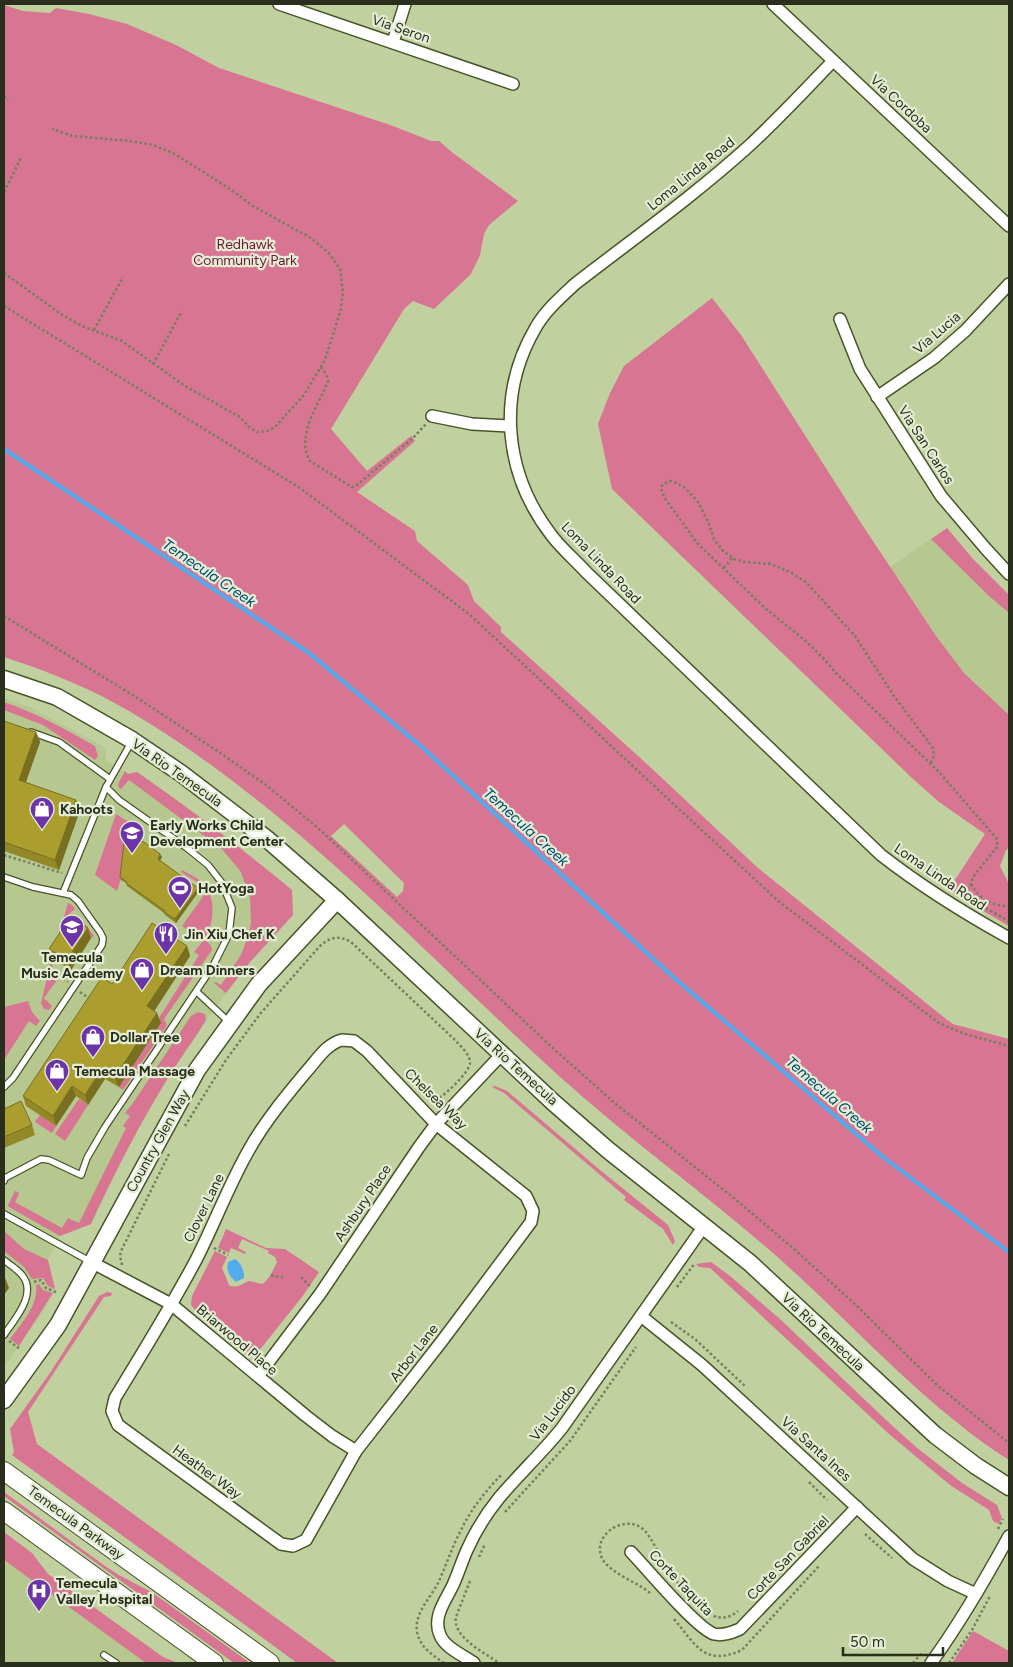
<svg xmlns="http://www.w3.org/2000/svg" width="1013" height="1667" viewBox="0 0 1013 1667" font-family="Figtree,sans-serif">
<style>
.built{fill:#b6c890}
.green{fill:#d77592;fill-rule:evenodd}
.water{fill:#51abec}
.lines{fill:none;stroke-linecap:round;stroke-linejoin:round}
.stream{stroke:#51abec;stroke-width:4}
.lane-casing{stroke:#475427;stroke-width:8}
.street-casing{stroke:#475427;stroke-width:14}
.secondary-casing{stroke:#475427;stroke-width:19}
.primary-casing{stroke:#475427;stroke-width:20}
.path{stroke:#75805e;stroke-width:2.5;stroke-dasharray:2.5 2.5;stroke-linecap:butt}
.lane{stroke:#fff;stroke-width:5.5}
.street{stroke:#fff;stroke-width:11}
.secondary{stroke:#fff;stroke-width:16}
.primary{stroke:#fff;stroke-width:18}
.wall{fill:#938828}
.shaded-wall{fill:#786f21}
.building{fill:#ab9e2f;stroke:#786f21}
.labels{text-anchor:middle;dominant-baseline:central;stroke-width:4.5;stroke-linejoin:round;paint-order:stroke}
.street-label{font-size:14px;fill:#292f1c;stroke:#e4edd4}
.park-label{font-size:14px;fill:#701639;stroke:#e4edd4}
.poi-label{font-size:14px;font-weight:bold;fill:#292f1c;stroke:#e4edd4;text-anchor:start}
.water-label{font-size:15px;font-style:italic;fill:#004a74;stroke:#e4edd4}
</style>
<rect width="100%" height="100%" fill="#c0d09f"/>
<g class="built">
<path d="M931 539 989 596 1009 613V715L964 673 936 636 890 567Z"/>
<path d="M4 698 29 707 97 743 104 747 106 752V760L128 774 137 772 212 825 292 890 293 915 250 962 215 1008 168 1077 137 1130 116 1171 91 1224 60 1236 48 1260 55 1289 42 1313 4 1367Z"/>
<path d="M4 1560 146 1663H4Z"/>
</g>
<g class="green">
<path d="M4 5 23 11 50 13 56 8 89 14 127 24 176 45 219 68 393 126 431 141H439L453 153 518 201 489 225 484 234 480 255 471 274 434 309 413 301 404 309 331 429 367 471 411 436 415 441 357 492 415 531 417 541 468 585 474 601 501 627V632L648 765 758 868 946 1019 953 1024 1009 1039V1460C929 1409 864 1336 794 1272 719 1203 635 1145 559 1076 420 950 292 807 129 711 90 688 47 671 4 657ZM344 824 404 883 403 891 397 897 331 836Z"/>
<path d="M712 298 741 335 861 523 936 636 964 673 1009 715V847L1006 850 1000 866 1009 884V926L985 912 949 889 985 834 939 802 912 778 612 489 598 424 610 393 624 366Z"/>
<path d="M947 528 973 559 1009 595V613L989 596 931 539Z"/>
<path d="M4 702C36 713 65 729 95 746L98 756 95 760 43 725 4 710Z"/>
<path d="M125 771 128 774 137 772C191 809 242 849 292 890L293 915 250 962 226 993 214 983 216 982 221 985 241 955 249 934 251 922 250 898 241 872 222 849 129 780 121 789 119 788 118 784Z"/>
<path d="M116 814 138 828 117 891 95 875Z"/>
<path d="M182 870C189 874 200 879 205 885 216 900 214 924 205 939L211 946 212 950 164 1019 167 1025 123 1090 119 1087 161 1024 157 1021 199 955 194 952 203 941 182 926 204 895 205 890 202 885 181 872Z"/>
<path d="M68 903 72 905 75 909 68 915 74 925 82 920 94 936 53 959 54 960 51 971 49 969Z"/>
<path d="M48 974 57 980 44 998 52 1006 49 1010 44 1009 41 1003Z"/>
<path d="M28 1001 32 1012 40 1021 36 1026 29 1021 4 1060V1007Z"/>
<path d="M198 1012 205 1014 206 1020C194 1040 180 1058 168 1078 139 1125 114 1174 91 1224L60 1236 9 1207 8 1205 15 1191 18 1192 19 1194 15 1202 62 1228 68 1218 79 1223 126 1128 123 1126 130 1116 125 1113 133 1103 191 1016Z"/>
<path d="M495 1086 507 1091 600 1170 668 1225 675 1241 673 1245 663 1229 624 1200 626 1197 504 1093 492 1087Z"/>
<path d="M79 1099 88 1105 65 1141 55 1134Z"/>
<path d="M40 1115 56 1126 52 1133 35 1122Z"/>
<path d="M226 1229 266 1248 285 1249 319 1272 302 1297 258 1352 250 1353 246 1351 195 1310 191 1305 192 1296 215 1251 227 1257 222 1268 229 1285C237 1289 242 1284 249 1281L262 1284C270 1279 273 1270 277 1262L275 1257 268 1253 269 1251 242 1239 238 1248 246 1252 245 1254 231 1248 229 1253 218 1248Z"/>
<path d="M4 1231 24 1249 48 1260 55 1289 48 1286 43 1278 32 1279 24 1267 4 1251Z"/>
<path d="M711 1262 730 1276 780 1319 886 1420 916 1447 962 1483 997 1505 1002 1518 999 1524 993 1521 989 1510 950 1485 889 1434 710 1268 699 1267 696 1264Z"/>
<path d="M39 1284 43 1290 53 1293 19 1346 10 1339C21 1324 39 1305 36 1285Z"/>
<path d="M107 1292 112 1293 111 1296 104 1297 28 1412 37 1444 338 1663H297L12 1455 14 1452 10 1429 50 1373 99 1296Z"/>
<path d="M4 1492 105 1566 119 1575 153 1593 250 1663H234L4 1496Z"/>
<path d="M4 1532 32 1553 48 1574 163 1657 178 1663H146L4 1560Z"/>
<path d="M973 1631 1009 1651V1663H952Z"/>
</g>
<path class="water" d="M235 1259C241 1263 244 1270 244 1278L236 1282C229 1276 226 1270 228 1262Z"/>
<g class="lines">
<path class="stream" d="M4 449 309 653 423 748 672 976 883 1157 1009 1252"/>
<defs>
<g id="lane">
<path d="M31 732 59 742 110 779"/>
<path d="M4 877 33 887 71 895 78 901 100 932 103 938 102 945 13 1078 4 1087"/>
<path d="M63 893 106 787 132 741"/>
<path d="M197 992 230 1023"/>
<path d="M4 1181 5 1178 41 1159 49 1160 81 1175 87 1158 105 1127 213 966 229 934 232 908 222 883 208 865 187 848 119 800 106 787"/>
<path d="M4 1214 91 1262"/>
<path d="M4 1260C10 1265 17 1269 22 1275 38 1294 14 1320 4 1335"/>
<path d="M104 1655 116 1663"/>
</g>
<g id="street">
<path d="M279 4 513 84"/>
<path d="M773 4 1009 226"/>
<path d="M393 42 405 4"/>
<path d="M833 61C806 89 779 118 750 145 695 195 633 239 575 284 561 297 546 310 536 327 496 395 504 474 552 536 562 549 575 560 586 572L881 855C922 887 964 913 1009 938"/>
<path d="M840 319 860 369 941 496 986 549 1009 574"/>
<path d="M877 397 934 358 965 331 1009 284"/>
<path d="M432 416 472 424 509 426"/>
<path d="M342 1040 354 1041 367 1051 436 1124 526 1196 533 1211 531 1222 442 1341 356 1451 306 1540 293 1546 281 1544 118 1425 112 1411 115 1398C143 1352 171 1307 196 1260 215 1223 229 1184 250 1148 266 1120 286 1096 306 1072 317 1060 326 1044 342 1040Z"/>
<path d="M93 1263 171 1304 306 1416 332 1436 356 1451"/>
<path d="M641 1316 702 1365 913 1559 948 1581 976 1594"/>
<path d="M258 1376 320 1294 419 1147 436 1124 502 1054"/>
<path d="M631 1552C647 1569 696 1628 714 1634 723 1636 731 1633 740 1629L857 1507"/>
<path d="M474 1663C463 1655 445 1648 440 1635 432 1617 446 1600 453 1585 458 1574 462 1561 467 1550 475 1532 486 1514 499 1498 519 1474 542 1453 562 1428L704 1226"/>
<path d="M931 1663C960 1623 985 1580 1009 1536"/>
</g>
<g id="secondary">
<path d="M4 679 57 697 132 740 182 774 267 839 337 900 554 1103 608 1150 750 1263 935 1435 976 1466 1009 1487"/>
<path d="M4 1400 58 1325 197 1070 259 984 337 900"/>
</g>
<g id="primary">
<path d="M4 1471 270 1663"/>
<path d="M4 1511 214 1663"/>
</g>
</defs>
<use href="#lane" class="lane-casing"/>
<use href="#street" class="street-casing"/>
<use href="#secondary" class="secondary-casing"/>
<use href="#primary" class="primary-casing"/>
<g class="path">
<path d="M4 96 8 100"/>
<path d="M4 192 21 158"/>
<path d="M4 273 61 314 82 326 122 341 185 386 240 417 250 428 258 432 267 431 275 427 304 395 325 360 340 312 343 293 340 269 329 253 311 238 253 206 230 189 173 153 153 145 130 141 73 136 52 129"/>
<path d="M4 306 300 488 469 614 777 900 939 1023 965 1034 1009 1046"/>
<path d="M94 330 123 277"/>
<path d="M153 364 182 311"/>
<path d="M321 367 326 374 328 381C319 405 295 436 310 461L352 487 357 485 413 438 426 424"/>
<path d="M724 568 733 557"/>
<path d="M4 616 139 699 213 748 266 785 318 828 555 1050 617 1105 735 1199 794 1249 857 1306 938 1386 1009 1443"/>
<path d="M931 763 934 755 933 748 894 696 855 636 807 583 792 573 771 564 745 562 734 559 723 551 714 539 709 524 698 502 685 488 677 483 671 481 663 484 661 488 664 497 697 543 766 609 807 642 823 658 837 674 939 772 997 839V847L973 877 971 884 962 894"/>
<path d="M4 855 62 873"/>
<path d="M939 879 969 899 1009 921"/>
<path d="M971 884C980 899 991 906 1009 906"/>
<path d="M59 976 68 982"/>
<path d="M80 992 90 999"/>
<path d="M185 1126 226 1060 260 1014 319 947C329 937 339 935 351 942L455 1040C461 1047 470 1054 470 1063 470 1071 445 1096 438 1098 434 1099 430 1098 427 1096"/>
<path d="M214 1248 228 1255"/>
<path d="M122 1265 120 1256 121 1251 170 1152"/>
<path d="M271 1275 278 1277H283"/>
<path d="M301 1277 311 1287"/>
<path d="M34 1282 41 1280 46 1288 56 1292"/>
<path d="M677 1287 695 1263"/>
<path d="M671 1322 695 1339 746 1387"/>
<path d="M9 1341 20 1349"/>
<path d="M809 1482 827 1500"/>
<path d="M505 1512 570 1441 636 1347"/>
<path d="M998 1529 1003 1519"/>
<path d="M865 1534 892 1558"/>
<path d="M479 1557 485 1544"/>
<path d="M470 1581 456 1617C452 1637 485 1653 499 1663"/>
<path d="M650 1593C637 1582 612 1574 603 1560 589 1536 626 1511 645 1531 653 1540 661 1559 668 1570 675 1581 705 1614 717 1617 725 1619 732 1616 738 1611"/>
<path d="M674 1619C696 1645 704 1667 742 1650L819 1566"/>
<path d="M444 1663C432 1655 420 1647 417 1632 414 1613 430 1599 438 1583 446 1566 452 1547 461 1530 471 1509 485 1492 501 1475"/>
<path d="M913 1663 922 1653"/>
<path d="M949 1663 972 1630 990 1596"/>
</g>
<use href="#lane" class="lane"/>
<use href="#street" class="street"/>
<use href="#secondary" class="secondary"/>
<use href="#primary" class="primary"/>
</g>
<g class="wall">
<path d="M4 721 36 732 40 742 26 782 80 810 59 870 4 851Z"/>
<path d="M162 857 160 860 199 891 176 923 165 915 164 913 127 886 126 883 121 880 120 877Z"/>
<path d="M91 938 71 970 53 959 49 949Z"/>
<path d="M187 946 190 956 154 1011 161 1023 119 1087 105 1079 88 1105 76 1096 56 1126 26 1106 23 1096 112 984Z"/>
<path d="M4 1109 32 1125 35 1135 4 1148Z"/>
</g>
<g class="shaded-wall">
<path d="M36 732 40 742 23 790 19 780Z"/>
<path d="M76 800 80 810 59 870 55 860Z"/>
<path d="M160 854 162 857 159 862 158 859Z"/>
<path d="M198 888 199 891 176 923 175 919Z"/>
<path d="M88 928 91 938 71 970 67 960Z"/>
<path d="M187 946 190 956 151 1016 147 1006Z"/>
<path d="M157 1013 161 1023 119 1087 115 1077Z"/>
<path d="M102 1069 105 1079 88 1105 85 1095Z"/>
<path d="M72 1086 76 1096 56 1126 53 1116Z"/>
<path d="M4 1275 9 1288 4 1295Z"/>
</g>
<g class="building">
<path d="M4 721 36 732 19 780 76 800 55 860 4 842Z"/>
<path d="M125 834 144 842 160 854 158 859 198 888 175 919 164 912 165 911 126 883 127 882 120 877Z"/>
<path d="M70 917 88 928 67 960 49 949Z"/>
<path d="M152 923 187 946 147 1006 157 1013 115 1077 102 1069 85 1095 72 1086 53 1116 23 1096 102 977 112 984Z"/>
<path d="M21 1101 32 1125 4 1137V1109Z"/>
</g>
<defs>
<symbol id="shop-pin" viewBox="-11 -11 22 30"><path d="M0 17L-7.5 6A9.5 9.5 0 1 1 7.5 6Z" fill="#6d33a9" stroke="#e4edd4"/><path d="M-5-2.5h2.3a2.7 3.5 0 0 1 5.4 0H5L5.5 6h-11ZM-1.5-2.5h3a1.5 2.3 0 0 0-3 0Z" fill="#fff"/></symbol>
<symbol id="school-pin" viewBox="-11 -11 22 30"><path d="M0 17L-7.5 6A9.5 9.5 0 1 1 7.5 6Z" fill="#6d33a9" stroke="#e4edd4"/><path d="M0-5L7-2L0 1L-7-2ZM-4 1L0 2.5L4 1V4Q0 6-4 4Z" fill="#fff"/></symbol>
<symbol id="stadium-pin" viewBox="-11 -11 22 30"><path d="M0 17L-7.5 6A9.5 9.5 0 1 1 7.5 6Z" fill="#6d33a9" stroke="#e4edd4"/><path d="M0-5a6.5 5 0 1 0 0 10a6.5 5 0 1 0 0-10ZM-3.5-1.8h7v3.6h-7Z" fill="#fff"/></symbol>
<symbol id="restaurant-pin" viewBox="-11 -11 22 30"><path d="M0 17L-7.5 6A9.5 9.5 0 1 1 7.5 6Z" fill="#6d33a9" stroke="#e4edd4"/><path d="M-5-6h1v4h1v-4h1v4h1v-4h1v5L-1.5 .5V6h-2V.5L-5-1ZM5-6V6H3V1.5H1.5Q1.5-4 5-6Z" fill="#fff"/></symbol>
<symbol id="hospital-pin" viewBox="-11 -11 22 30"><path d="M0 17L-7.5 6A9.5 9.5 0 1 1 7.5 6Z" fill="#6d33a9" stroke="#e4edd4"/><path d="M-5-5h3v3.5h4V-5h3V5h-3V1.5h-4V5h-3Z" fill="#fff"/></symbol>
</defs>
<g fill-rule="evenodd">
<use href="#shop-pin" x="28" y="795" width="28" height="38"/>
<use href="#school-pin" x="118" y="819" width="28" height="38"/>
<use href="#stadium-pin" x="166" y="874" width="28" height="38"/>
<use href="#school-pin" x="58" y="913" width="28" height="38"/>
<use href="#restaurant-pin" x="152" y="920" width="28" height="38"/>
<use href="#shop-pin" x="128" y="956" width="28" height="38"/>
<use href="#shop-pin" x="79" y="1023" width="28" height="38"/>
<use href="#shop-pin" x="43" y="1057" width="28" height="38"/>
<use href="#hospital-pin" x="25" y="1577" width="28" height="38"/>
</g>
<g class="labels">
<g class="street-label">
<text transform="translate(401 29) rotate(19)">Via Seron</text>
<text transform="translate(901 104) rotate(43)">Via Cordoba</text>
<text transform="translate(691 174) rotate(-39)">Loma Linda Road</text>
<text transform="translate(937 333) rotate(-40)">Via Lucia</text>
<text transform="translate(926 445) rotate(57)">Via San Carlos</text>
<text transform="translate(601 563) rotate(46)">Loma Linda Road</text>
<text transform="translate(177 773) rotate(35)">Via Rio Temecula</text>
<text transform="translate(940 877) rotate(34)">Loma Linda Road</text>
<text transform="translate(516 1067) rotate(42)">Via Rio Temecula</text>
<text transform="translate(436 1099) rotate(44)">Chelsea Way</text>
<text transform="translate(158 1141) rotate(-61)">Country Glen Way</text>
<text transform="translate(363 1203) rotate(-56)">Ashbury Place</text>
<text transform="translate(204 1208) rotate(-64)">Clover Lane</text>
<text transform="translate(823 1332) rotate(43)">Via Rio Temecula</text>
<text transform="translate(237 1340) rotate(40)">Briarwood Place</text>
<text transform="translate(414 1353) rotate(-52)">Arbor Lane</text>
<text transform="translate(553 1413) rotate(-53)">Via Lucido</text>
<text transform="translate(816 1449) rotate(42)">Via Santa Ines</text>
<text transform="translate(207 1472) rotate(36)">Heather Way</text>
<text transform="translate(76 1523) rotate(36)">Temecula Parkway</text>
<text transform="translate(788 1558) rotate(-46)">Corte San Gabriel</text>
<text transform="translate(681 1583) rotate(46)">Corte Taquita</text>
</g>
<g class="park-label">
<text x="245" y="244">Redhawk<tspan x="245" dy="16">Community Park</tspan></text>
</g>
<g class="poi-label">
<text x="60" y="809">Kahoots</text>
<text x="150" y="825">Early Works Child<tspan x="150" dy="16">Development Center</tspan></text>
<text x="198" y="888">HotYoga</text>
<text x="184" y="934">Jin Xiu Chef K</text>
<text x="72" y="957" text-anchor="middle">Temecula<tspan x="72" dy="16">Music Academy</tspan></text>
<text x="160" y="970">Dream Dinners</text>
<text x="110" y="1037">Dollar Tree</text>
<text x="74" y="1071">Temecula Massage</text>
<text x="56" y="1583">Temecula<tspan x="56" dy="16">Valley Hospital</tspan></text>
</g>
<g class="water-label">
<text transform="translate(209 573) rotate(34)">Temecula Creek</text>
<text transform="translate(526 827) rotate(42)">Temecula Creek</text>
<text transform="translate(829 1095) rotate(41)">Temecula Creek</text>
</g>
</g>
<rect width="1013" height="1667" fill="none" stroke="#292f1c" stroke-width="10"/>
<path d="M843 1647v8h100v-8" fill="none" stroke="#292f1c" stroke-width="2.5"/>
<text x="850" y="1647" font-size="15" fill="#292f1c" stroke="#e4edd4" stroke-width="4" paint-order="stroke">50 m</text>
</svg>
